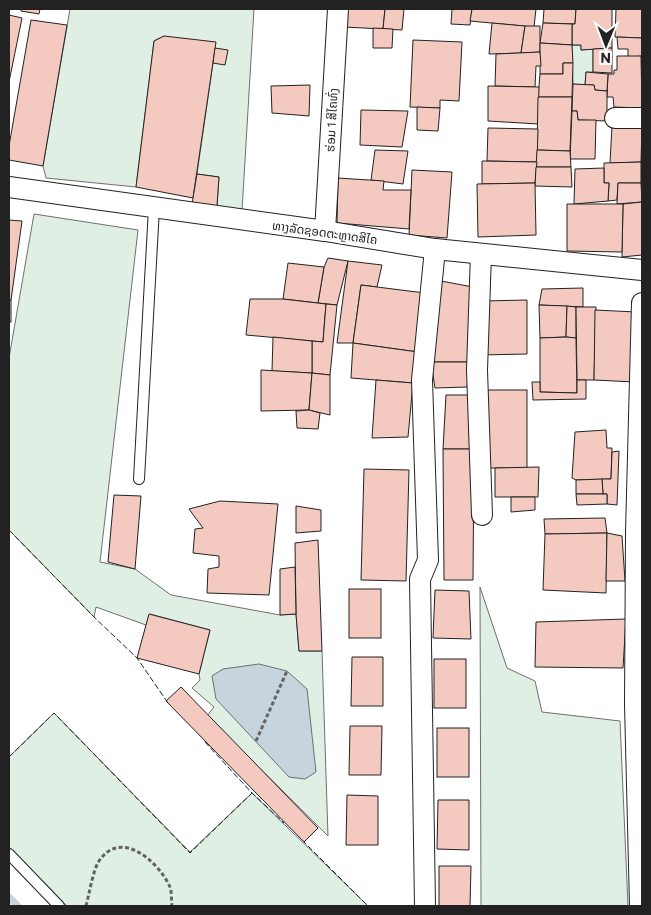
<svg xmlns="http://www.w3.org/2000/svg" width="651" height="915" viewBox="0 0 651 915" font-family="Commissioner,'Noto Sans Lao',sans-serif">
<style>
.green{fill:#e0efe3;stroke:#6f6f6f}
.water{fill:#c7d3dd;stroke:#6f6f6f}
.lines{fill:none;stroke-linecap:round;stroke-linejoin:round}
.stream{stroke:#c7d3dd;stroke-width:7}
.building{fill:#f3c9c0;stroke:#222}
.service-casing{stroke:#222;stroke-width:12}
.minor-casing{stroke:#222;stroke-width:22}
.path{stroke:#646464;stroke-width:3;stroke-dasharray:4 2.5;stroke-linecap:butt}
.service{stroke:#fff;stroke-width:10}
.minor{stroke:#fff;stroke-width:20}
.fence{stroke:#222;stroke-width:1;stroke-dasharray:6 2.5;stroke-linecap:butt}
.labels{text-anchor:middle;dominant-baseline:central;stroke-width:4;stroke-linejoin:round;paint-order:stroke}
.street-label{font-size:12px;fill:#222;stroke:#fff}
</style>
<rect width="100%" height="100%" fill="#fff"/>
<g class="green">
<path d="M70 9H254L242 211 217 206 219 177 197 174 213 63 164 36 154 41 136 187 46 178 43 166Z"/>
<path d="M572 45H581V50L593 49V72H586L585 85 573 84Z"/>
<path d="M34 214 138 230 100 562 135 569 171 595 280 615 296 614 299 651H322L328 836 207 716 214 707 192 688 200 680 199 674 210 630 150 614 146 625 96 607 94 617 9 530V358Z"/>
<path d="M480 587 507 668 535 681 542 712 620 721 628 906H481Z"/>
<path d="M54 713 190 852 252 793 368 906H67L9 847V757Z"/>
</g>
<path class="water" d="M259 664 287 671 307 689 316 772 305 779 289 777 216 699 212 676 223 669Z"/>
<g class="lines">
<path class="stream" d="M9 897 18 906"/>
</g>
<g class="building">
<path d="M21 9H40L39 14 21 11Z"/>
<path d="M345 9H385L383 29 344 27Z"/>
<path d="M385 9H404L402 30 383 29Z"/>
<path d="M452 9H472L470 25 451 24Z"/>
<path d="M472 9H536L534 27 470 21Z"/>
<path d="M544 9H576L575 24 543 23Z"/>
<path d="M576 9H612V48L581 50V45H572V24H575Z"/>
<path d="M616 9H642V38L615 37Z"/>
<path d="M9 15 22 18 9 82Z"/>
<path d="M31 20 67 25 43 166 9 160V146Z"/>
<path d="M492 23 525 26 521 53 489 54Z"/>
<path d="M543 23 572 24V45L540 43Z"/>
<path d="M525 26H540V52L521 53Z"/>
<path d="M373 28 393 29 392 48H373Z"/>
<path d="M164 36 216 42 193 198 136 187 154 41Z"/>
<path d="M617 37 642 38V62L641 56 628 58V49H618Z"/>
<path d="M413 40 462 42 459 101 440 100V108L410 107Z"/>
<path d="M540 43 572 45 573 63H563V74H540Z"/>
<path d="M215 48 228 50 225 65 213 63Z"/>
<path d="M612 48V73L593 72V49Z"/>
<path d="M540 52 541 66H536L535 87 495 86 496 54Z"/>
<path d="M617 56H641L642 108 614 107 613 97H607L608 74H614V70H617Z"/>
<path d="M563 63H573L572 97H538L540 74H563Z"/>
<path d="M586 72 608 74 607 91 595 90 594 85H585Z"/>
<path d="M573 84 594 85 595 90 607 91V121L578 120 577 111H572Z"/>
<path d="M310 85 309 116 272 113 271 86Z"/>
<path d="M488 86 539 87 538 124 488 121Z"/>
<path d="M538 97H572L570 151 537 150Z"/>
<path d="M417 107 440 108 438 131 417 130Z"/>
<path d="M361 110 408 111 402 147 360 145Z"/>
<path d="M572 111H577L578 120H596L595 159H570Z"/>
<path d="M612 126H642L641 162 610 163Z"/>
<path d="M488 128 538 129 537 162 487 161Z"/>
<path d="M375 150 408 151 403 184 371 180Z"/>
<path d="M537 150 570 151 571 167H536Z"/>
<path d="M642 153V190H641Z"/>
<path d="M482 161 537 162 535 183 482 184Z"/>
<path d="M641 162V183H618L617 200 608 201 609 183H604V163Z"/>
<path d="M536 167H571L572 187 535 186Z"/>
<path d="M604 168V183H609L608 201 574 204 575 169Z"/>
<path d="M412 170 452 172 447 238 409 235Z"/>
<path d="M197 174 219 177 217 206 192 204Z"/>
<path d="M338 178 384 181 383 190H411L409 229 337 223Z"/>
<path d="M535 183 536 235 478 237 477 184Z"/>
<path d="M618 183H641L642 202 617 204Z"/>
<path d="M642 202V255L622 257 623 204Z"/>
<path d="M567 204H623L622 252 567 251Z"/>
<path d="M9 220 22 221 11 300H9Z"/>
<path d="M328 258 348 261 337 305 318 303 324 267Z"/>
<path d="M348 261 382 265 377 287 361 285 353 343H337Z"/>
<path d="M288 263 324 267 318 303 283 299Z"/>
<path d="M441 281 473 287 471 362H431Z"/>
<path d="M361 285 425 293 418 352 353 343Z"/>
<path d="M583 288V307L539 305 542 289Z"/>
<path d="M250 299H283L326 304 323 342 246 335Z"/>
<rect x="9" y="300" width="2" height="22"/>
<path d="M527 300V354L480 355 483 301Z"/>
<path d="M326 304 337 305 330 375 312 373V341L323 342Z"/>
<path d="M539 305 567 306 566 337 540 338Z"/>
<path d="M567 306 576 307V338L566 337Z"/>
<path d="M576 307H596L594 380H577Z"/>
<path d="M595 310 636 312 635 382 594 380Z"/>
<path d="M273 337 312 341V373L272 371Z"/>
<path d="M566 337 576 338 577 393 540 392V338Z"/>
<path d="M353 343 418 352 413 383 351 378Z"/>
<path d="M431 362H471L467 387 435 388Z"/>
<path d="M261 370 312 373 309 410 261 411Z"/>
<path d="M312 373 330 375V415L309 410Z"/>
<path d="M376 380 413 383 408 437 372 438Z"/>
<path d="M577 380H586V399L533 400 532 382H540V392L577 393Z"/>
<rect x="484" y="390" width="43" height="78"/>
<path d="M446 395H472L474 449H443Z"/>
<path d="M309 410 320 413 318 429 297 428 296 411Z"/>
<path d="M606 430 607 448H612L611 479 576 480 572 478 575 432Z"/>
<path d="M443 449H474L473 580H444Z"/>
<path d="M619 451 617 505 607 504V494H603L602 479H611L612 452Z"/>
<path d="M539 467 538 497H495V468Z"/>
<path d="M364 469 409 470 406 581 361 580Z"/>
<path d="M602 479 603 494H576V480Z"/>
<path d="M576 494H607V504L577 505Z"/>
<path d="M114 495 141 496 135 569 108 562Z"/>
<path d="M511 497H535V510L511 512Z"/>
<path d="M220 501 278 504 269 595 207 593 208 569 219 567V556L193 553 195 529 203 528 189 509Z"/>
<path d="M296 506 321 510V531L296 533Z"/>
<path d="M605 518 607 533 545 534 544 519Z"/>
<path d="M607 533 606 593 543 590 545 534Z"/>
<path d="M607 533 622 536 625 581H606Z"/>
<path d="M318 540 322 651H299L296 614 295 543Z"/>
<path d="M295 567 296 614 280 615V569Z"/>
<rect x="349" y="589" width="32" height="49"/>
<path d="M435 590 469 591 471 639 433 638Z"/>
<path d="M149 614 210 630 199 674 137 658Z"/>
<path d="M626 619 623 668 535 667 536 622Z"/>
<path d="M352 657H383V706H351Z"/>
<rect x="434" y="659" width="32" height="49"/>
<path d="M181 687 318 828 304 842 166 701Z"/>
<path d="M350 726H382L381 775H349Z"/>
<rect x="437" y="728" width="32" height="49"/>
<path d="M347 795 378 796V845H346Z"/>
<path d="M438 800H469V850L437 849Z"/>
<path d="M439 866H471L470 906H439Z"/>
</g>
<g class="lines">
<defs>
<g id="service">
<path d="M139 479 154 208"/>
<path d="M9 854 59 906"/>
</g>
<g id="minor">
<path d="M615 118H642"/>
<path d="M9 187 325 231 435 249 642 270"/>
<path d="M325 231 338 9"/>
<path d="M481 254 477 370 482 515"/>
<path d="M425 906 420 579 428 560 422 380 435 249"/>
<path d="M640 906 635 704 636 532 642 303"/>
</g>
</defs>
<use href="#service" class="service-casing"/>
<use href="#minor" class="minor-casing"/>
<g class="path">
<path d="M256 741 287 671"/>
<path d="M86 906C89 895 93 870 99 861 121 828 159 862 170 887 172 892 171 900 172 906"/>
</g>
<use href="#service" class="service"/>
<use href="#minor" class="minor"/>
<g class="fence">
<path d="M9 530 94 617 137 658 168 703"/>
<path d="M9 757 54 713 190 853 252 793 204 741"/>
<path d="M251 792 284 823"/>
<path d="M302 840 368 906"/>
</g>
</g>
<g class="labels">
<g class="street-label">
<text transform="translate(331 120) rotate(-87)">ຮ່ອມ 1 ສີໄຄທົ່ງ</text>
<text transform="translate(325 232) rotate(8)">ທາງລັດຊອດຕະຫຼາດສີໄຄ</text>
</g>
</g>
<rect width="651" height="915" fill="none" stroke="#222222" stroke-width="20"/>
<g transform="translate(606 45) rotate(181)" stroke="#ffffff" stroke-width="4" paint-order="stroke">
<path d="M0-4L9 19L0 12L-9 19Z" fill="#222222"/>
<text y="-8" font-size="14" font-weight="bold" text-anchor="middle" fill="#222222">N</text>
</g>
</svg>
